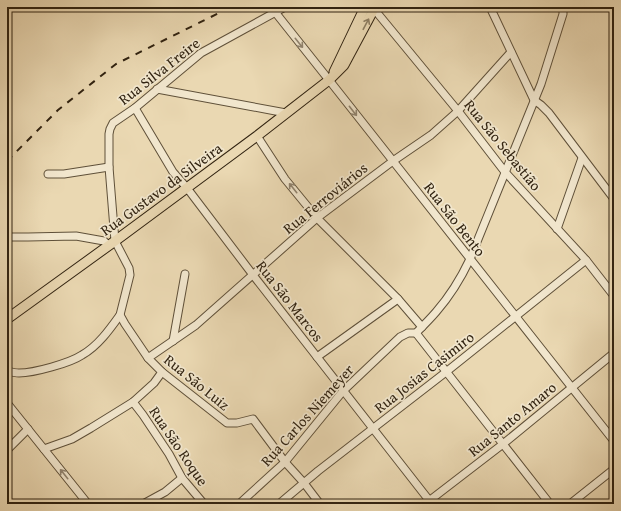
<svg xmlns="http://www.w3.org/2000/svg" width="621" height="511" viewBox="0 0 621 511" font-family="'Gentium Book Plus',serif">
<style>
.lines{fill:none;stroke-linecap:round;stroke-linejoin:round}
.minor-casing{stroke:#5f5039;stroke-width:9}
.major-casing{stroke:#312311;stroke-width:11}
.minor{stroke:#f1e6cd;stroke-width:7}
.major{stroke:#ead8b2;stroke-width:9}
.rail{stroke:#312311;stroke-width:2;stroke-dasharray:7 7;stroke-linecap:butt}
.oneway{stroke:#8e7e62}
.oneway2{stroke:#91846f}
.labels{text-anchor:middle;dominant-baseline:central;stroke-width:3.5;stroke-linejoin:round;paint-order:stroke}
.street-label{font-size:15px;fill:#312311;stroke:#f1e6cd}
</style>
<rect width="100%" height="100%" fill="#ead8b2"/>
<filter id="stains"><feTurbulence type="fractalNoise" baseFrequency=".005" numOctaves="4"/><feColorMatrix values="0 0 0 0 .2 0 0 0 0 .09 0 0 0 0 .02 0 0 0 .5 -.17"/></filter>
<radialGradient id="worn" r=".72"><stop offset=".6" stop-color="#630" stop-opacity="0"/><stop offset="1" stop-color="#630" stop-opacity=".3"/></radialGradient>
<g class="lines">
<defs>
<g id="minor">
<path d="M285 7 201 53 135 108 113 123 110 129 109 134V167L115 241 129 268 130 275 120 315 125 324 148 358 162 372 227 423H237L253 419 285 462 304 483 320 504"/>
<path d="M490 7 534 100 541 105 549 113 614 199"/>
<path d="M374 9 458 111 505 172 586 260 614 296"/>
<path d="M275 12 329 80 393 161 614 441"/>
<path d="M157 89 286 113"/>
<path d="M135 108 173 172 187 188 253 275 432 504"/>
<path d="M257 136 285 179 317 218 398 299 422 327"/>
<path d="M48 174H64L109 167"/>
<path d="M557 229 582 158"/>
<path d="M7 237H28L76 236 104 241 108 245"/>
<path d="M416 333 550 504"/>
<path d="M173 341 185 274"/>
<path d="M317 357 398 299"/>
<path d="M148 358 196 325 317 218 393 161 431 135 458 111 511 52"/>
<path d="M7 371C11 372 15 373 19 373 34 373 70 363 82 355 98 346 110 329 120 315"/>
<path d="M133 402 143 415 169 454 182 478 204 504"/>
<path d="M7 403 88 504"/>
<path d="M44 449 72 439 91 428 133 402 154 383 162 372"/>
<path d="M7 450 28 429"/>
<path d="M143 504 165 492 182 478"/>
<path d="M239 504 285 462 343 391 400 337 408 333H416C423 326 430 319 436 312 450 296 461 278 470 259L541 84 563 14V7"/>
<path d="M279 504 318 471 446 372 586 260"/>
<path d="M425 504 503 444 614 353"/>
<path d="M570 504 614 469"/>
</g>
<g id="major">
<path d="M334 72 365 7"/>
<path d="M7 319 115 241 257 136 329 80 344 65 375 7"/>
</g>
</defs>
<use href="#minor" class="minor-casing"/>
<use href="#major" class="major-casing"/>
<use href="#minor" class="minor"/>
<use href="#major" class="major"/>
<path class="rail" d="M7 161 58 110 116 64 231 7"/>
</g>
<defs><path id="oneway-shaft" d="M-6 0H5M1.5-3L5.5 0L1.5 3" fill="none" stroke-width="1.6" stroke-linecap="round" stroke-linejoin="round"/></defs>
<use class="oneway" href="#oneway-shaft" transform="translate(366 24) rotate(-62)"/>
<g class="oneway2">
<use href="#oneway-shaft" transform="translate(299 43) rotate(51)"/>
<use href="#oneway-shaft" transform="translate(353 111) rotate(52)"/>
<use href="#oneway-shaft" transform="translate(293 188) rotate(-129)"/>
<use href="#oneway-shaft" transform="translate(64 474) rotate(-129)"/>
</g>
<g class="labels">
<g class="street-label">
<text transform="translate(159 71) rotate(-38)">Rua Silva Freire</text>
<text transform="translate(503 145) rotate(51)">Rua São Sebastião</text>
<text transform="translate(161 189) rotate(-36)">Rua Gustavo da Silveira</text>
<text transform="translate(325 198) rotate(-39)">Rua Ferroviários</text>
<text transform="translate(455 219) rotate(52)">Rua São Bento</text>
<text transform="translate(290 301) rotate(52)">Rua São Marcos</text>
<text transform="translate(424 372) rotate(-38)">Rua Josias Casimiro</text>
<text transform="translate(197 382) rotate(39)">Rua São Luiz</text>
<text transform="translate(307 415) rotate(-48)">Rua Carlos Niemeyer</text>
<text transform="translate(512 419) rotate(-39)">Rua Santo Amaro</text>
<text transform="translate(179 446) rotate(56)">Rua São Roque</text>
</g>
</g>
<rect width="621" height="511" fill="none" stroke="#ead8b2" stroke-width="24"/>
<rect x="8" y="8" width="605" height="495" fill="none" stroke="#312311" stroke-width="2"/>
<rect x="12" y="12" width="597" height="487" fill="none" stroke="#312311"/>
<rect width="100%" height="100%" filter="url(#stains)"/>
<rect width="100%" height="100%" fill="url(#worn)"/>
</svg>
